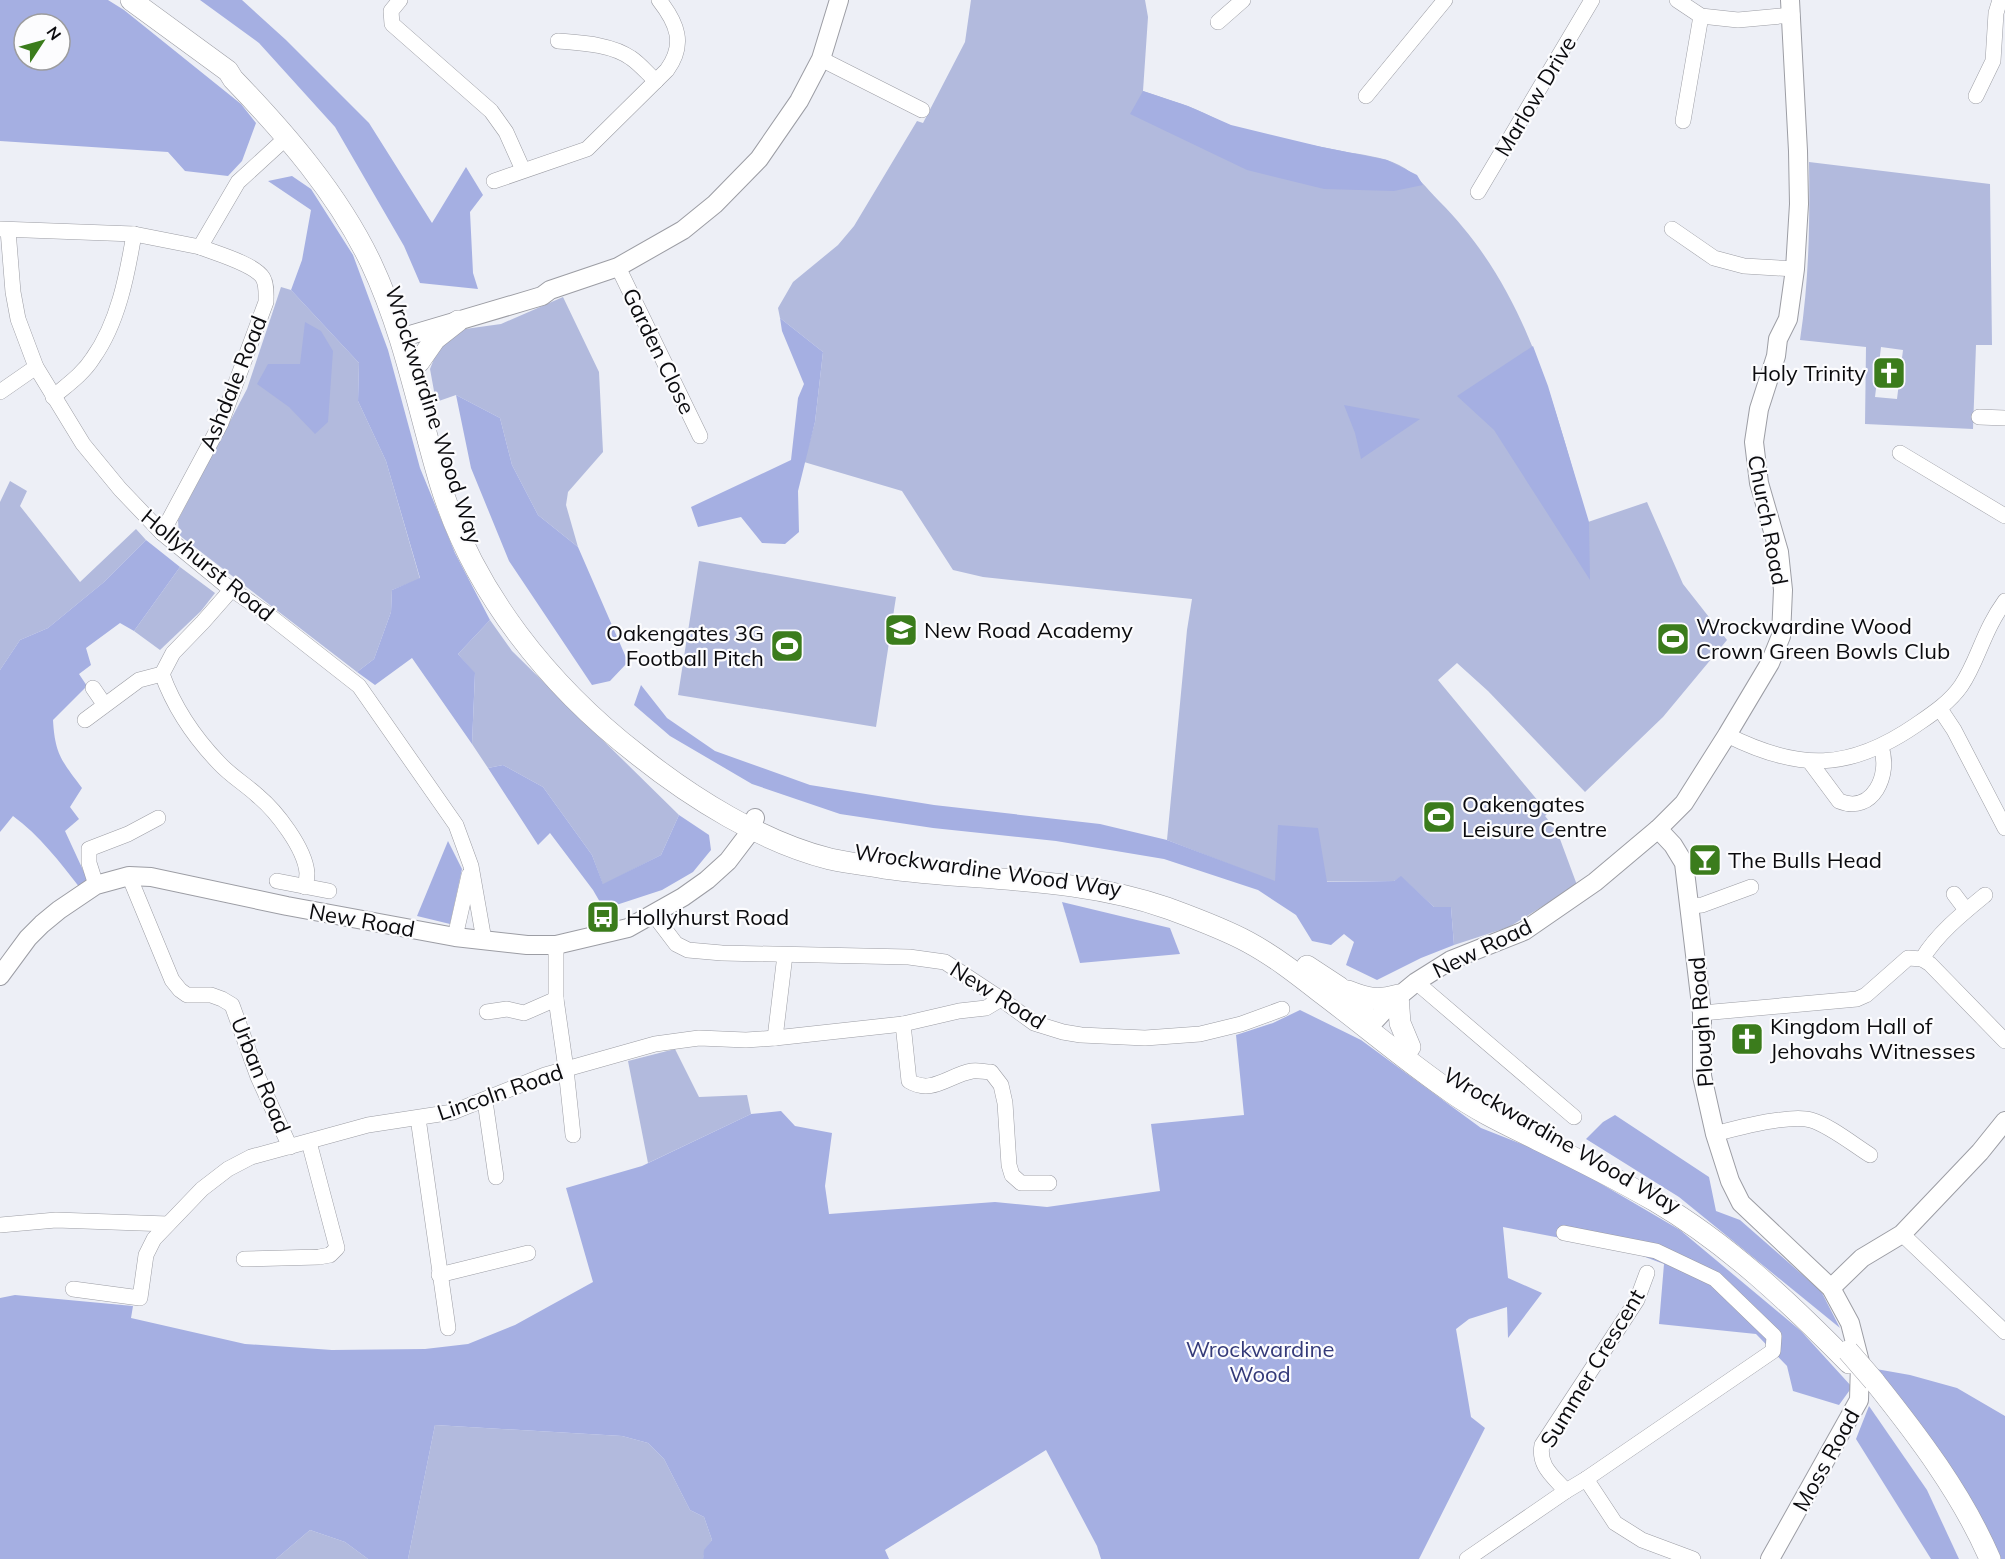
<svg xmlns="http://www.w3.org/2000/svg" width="2005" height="1559" viewBox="0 0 2005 1559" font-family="Mulish,sans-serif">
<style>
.green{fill:#b2badd;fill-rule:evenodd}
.forest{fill:#a5afe2;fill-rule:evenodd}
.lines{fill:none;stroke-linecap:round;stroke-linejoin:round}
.minor-casing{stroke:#9c9da4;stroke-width:16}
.tertiary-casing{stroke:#9c9da4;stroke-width:20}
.secondary-casing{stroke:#9c9da4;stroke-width:22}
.minor{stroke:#fff;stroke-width:15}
.tertiary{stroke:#fff;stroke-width:18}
.secondary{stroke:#fff;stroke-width:21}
.secondary-bridge-casing{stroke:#9c9da4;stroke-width:22;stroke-linecap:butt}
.secondary-bridge{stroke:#fff;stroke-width:21}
.labels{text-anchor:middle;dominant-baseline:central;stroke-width:4.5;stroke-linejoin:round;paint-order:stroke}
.street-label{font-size:22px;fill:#0b0b0e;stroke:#fcfcfe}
.poi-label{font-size:22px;fill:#0b0b0e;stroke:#fcfcfe;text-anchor:start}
.park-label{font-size:22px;fill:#343a79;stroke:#fcfcfe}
</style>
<rect width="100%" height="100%" fill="#edeff6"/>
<g class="green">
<path d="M971 0H1145L1148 17 1143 91C1160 97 1178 102 1195 109 1207 114 1219 121 1232 126 1267 137 1306 144 1342 151 1361 155 1382 156 1399 165 1417 174 1425 187 1439 201 1529 291 1553 404 1588 522L1647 502 1683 584 1727 640 1663 717 1585 792 1488 691 1457 663 1438 680 1548 813 1545 816 1557 831 1577 885 1509 927 1454 945 1451 907H1434L1401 877 1394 881 1275 882 1167 840 1187 630 1192 599 983 577 953 570 902 491 804 462 815 422 823 352 780 318 778 308 793 282 838 245 854 226 917 121 923 123 965 42Z"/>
<path d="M1809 162 1990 184 1992 345H1976L1973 429 1865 424 1866 347 1800 340C1809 281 1810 223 1809 162ZM1881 347 1903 350 1897 399 1875 397Z"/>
<path d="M281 287 291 290 359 363 358 401 386 461 420 579 392 590 391 612 374 659 357 672 179 535 178 520 247 389Z"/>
<path d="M563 297 599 372 603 452 568 492 566 505 578 547 538 515 512 465 500 418 456 395 436 402 430 369 439 346 465 329 501 324Z"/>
<path d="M10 481 27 491 20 506 80 582 136 529 146 540 104 582 48 628 20 640 0 670V502Z"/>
<path d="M699 561 896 597 876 727 678 695Z"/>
<path d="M180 567 215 593 201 611 160 650 134 631Z"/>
<path d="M490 620 512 651 679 815 661 855 603 885 592 855 543 787 503 765 488 768 472 744 475 674 458 654Z"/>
<path d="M675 1049 699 1097 747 1095 751 1114 648 1163 628 1061Z"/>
<path d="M435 1425 622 1436 648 1443 664 1459 690 1510 704 1517 712 1540 705 1550 703 1559H408Z"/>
<path d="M310 1530 345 1542 368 1559H276Z"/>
</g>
<g class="forest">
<path d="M0 0H108L124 10 241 104 256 123 242 161 228 176 185 171 168 152 0 141ZM24 24H60V60H24Z"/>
<path d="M200 0H242L286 40 369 123 432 223 466 167 483 195 470 212 473 273 478 289 420 283 404 246 335 127 259 43Z"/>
<path d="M1143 91 1188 106 1231 125 1322 147 1387 160 1417 175 1423 185 1394 191 1324 189 1247 170 1130 114Z"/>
<path d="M292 176 311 189 353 255 388 350 420 468 455 553 490 620 458 654 475 673 472 744 412 658 375 685 357 672 374 659 391 612 392 590 420 578 386 461 358 401 359 363 291 290 302 260 311 210 268 181Z"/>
<path d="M780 318 823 352 815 422 798 491 799 532 785 544 762 543 741 517 698 527 691 507 791 460 798 398 804 384 782 331Z"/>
<path d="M305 322 321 331 333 351 328 422 315 434 289 407 257 384 268 364H300Z"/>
<path d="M1533 346 1548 386 1589 522 1590 580 1494 430 1457 396Z"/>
<path d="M456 395 500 418 512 465 538 515 578 547 628 662 610 681 592 685 509 561 471 468Z"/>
<path d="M1344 405 1420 419 1361 459 1355 433Z"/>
<path d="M146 540 180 567 134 631 120 623 86 648 91 665 79 674 87 686 53 720C55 755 62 761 82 788L70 807 79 819 65 831 89 883 80 888C60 862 39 835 13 816L0 832V670L20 640 48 628 104 582Z"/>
<path d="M641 685 667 718 715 751 810 785 934 805 1100 824 1167 840 1275 881 1278 825 1318 828 1327 882 1394 881 1401 876 1434 907H1451L1454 945 1421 958 1377 980 1346 965 1354 942 1344 934 1331 945 1312 941 1296 915 1258 890 1164 859 1056 841 933 828 840 814 752 784 670 736 634 705Z"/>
<path d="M503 765 543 787 592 855 603 884 661 855 679 815 709 835 711 850 693 872 662 890 604 909 593 890 550 833 538 845 488 768Z"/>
<path d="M448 841 462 869 450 924 417 916Z"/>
<path d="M1062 902 1170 928 1180 954 1080 963Z"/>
<path d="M1300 1010 1361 1040 1481 1128 1557 1158 1680 1230 1801 1331 1852 1387 1839 1405 1793 1391 1787 1366 1756 1334 1659 1324 1664 1264 1629 1251 1503 1227 1508 1278 1542 1293 1508 1338 1507 1307 1469 1319 1456 1329 1471 1417 1485 1428 1419 1559H1101L1097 1546 1046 1450 885 1550 889 1559H703L704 1550 712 1540 704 1517 690 1510 664 1459 648 1443 622 1436 435 1425 408 1559H368L345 1542 310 1530 276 1559H0V1298L15 1295 133 1306 131 1318 245 1344 332 1350 425 1349 468 1344 515 1325 593 1282 566 1188 642 1166 751 1114 781 1111 795 1126 832 1133 825 1186 829 1214 995 1202 1047 1207 1160 1191 1151 1124 1244 1115 1236 1035 1273 1023Z"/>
<path d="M1615 1115 1709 1177 1716 1211 1740 1220 1821 1291 1840 1328 1679 1197 1586 1139 1603 1122Z"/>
<path d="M1876 1369 1910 1375 1957 1388 2005 1416V1559H2000L1954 1475Z"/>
<path d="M1869 1406 1927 1490 1959 1559H1931L1856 1439Z"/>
</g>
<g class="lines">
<defs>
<g id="minor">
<path d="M400 0 391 11 392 24 491 111 506 132 523 170"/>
<path d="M1677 0 1701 16 1738 20 1792 15"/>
<path d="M1218 22 1243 0"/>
<path d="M558 41C581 43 611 44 631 58 640 64 648 74 656 81"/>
<path d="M821 59 922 110"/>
<path d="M1366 96 1445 0"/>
<path d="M1976 96 1993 61 1996 13 2000 0"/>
<path d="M1683 121 1701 16"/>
<path d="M494 181 587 149 667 70C686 44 677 23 659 0"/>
<path d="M1478 192 1592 0"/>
<path d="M0 229 134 234 200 247 238 182 286 138"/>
<path d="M1672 229 1714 258 1744 266 1795 269"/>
<path d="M8 230 13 292 18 319 36 367 83 444 120 489 162 533 224 584 266 613 359 686 456 825 471 866 484 940"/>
<path d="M618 267 700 436"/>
<path d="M0 392 36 367"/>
<path d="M53 397C67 385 83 374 93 358 118 323 127 276 134 234"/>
<path d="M1979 417 2005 418"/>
<path d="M1900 453 2005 516"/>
<path d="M162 533 221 423 266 302C266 294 267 285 263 278 255 264 215 253 200 247"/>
<path d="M162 674C174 707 195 738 219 763 231 776 245 784 258 796 276 811 305 848 307 873 307 877 306 883 305 887"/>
<path d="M93 688 104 704"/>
<path d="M1940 709 1954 730 2005 828"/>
<path d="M85 720 139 680 162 674 173 653 203 622 232 589"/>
<path d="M1727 735C1799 771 1849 771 1916 725 1932 714 1949 703 1961 686 1974 667 1980 645 1991 624 1995 616 2000 608 2005 601"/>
<path d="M1810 762 1839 801C1873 815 1891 774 1881 747"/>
<path d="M129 876 172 980 180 990 187 995H211L222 999 232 1005 258 1077 290 1147"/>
<path d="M277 881 329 891"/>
<path d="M96 885 89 863V849L128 834 158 818"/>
<path d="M1954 894 1966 910"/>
<path d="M1691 906 1702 905 1751 887"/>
<path d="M654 915 676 944 688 950 722 953 909 957 945 962 1001 999 1034 1023 1063 1032 1081 1035 1145 1038 1200 1034 1241 1024 1282 1009"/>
<path d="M455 937 469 875"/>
<path d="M556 945V999L566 1069 573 1135"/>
<path d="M1922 959 1930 964 2005 1041"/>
<path d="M1416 982 1574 1117"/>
<path d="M487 1012 507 1009 524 1013 556 999"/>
<path d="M1702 1013 1857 999 1866 995 1908 958 1922 959C1937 934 1963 913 1985 895"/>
<path d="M903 1024 909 1081C932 1095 949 1075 972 1071 978 1070 985 1072 991 1072L1001 1085 1005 1103 1009 1165 1012 1175 1021 1183H1049"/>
<path d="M775 1038 785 955"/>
<path d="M485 1101 496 1177"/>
<path d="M418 1118 448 1328"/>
<path d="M1715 1134C1737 1128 1790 1114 1811 1120 1829 1125 1854 1145 1870 1155"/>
<path d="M0 1225 56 1220 168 1224"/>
<path d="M1564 1233 1656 1251 1715 1279 1774 1336 1773 1351 1586 1479 1566 1491C1553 1476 1538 1466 1542 1445L1637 1300 1647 1273"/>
<path d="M1902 1234 2005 1332"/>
<path d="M244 1259 319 1257 330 1255 337 1248 309 1142"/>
<path d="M439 1275 528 1253"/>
<path d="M73 1289 140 1298 146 1255 154 1239 202 1189 228 1169 251 1157 368 1125 453 1112 545 1075 655 1044 699 1038 746 1040 775 1038 903 1024 959 1011 986 1008 1001 999"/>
<path d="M1586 1479 1615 1523 1642 1540 1693 1559"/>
<path d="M1467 1559 1566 1491"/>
</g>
<g id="tertiary">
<path d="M400 338 542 296 550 290 618 267 683 230 715 204 759 159 799 101 821 59 839 0"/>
<path d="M1658 829 1673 845 1684 863 1702 1013V1076L1715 1134 1730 1181 1741 1203 1831 1288 1850 1323 1860 1362 1859 1400 1770 1559"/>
<path d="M0 976 28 938 42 924 59 910 96 885 129 876 151 877 287 906 455 937 527 945H556L628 928 683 897 707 880 728 861 747 836 755 818"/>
<path d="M1368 1028 1393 1001 1416 982 1451 960 1524 931 1595 882 1658 829 1684 803 1727 735 1770 663 1781 636 1783 590 1779 552 1759 483 1754 442 1759 409 1776 356 1778 339 1788 319 1795 269 1799 204 1798 151 1790 0"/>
<path d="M1831 1288 1862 1258 1902 1234 1980 1152 2005 1121"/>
</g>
<g id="secondary">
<path d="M131 0 228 71 233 79C286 134 338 194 371 263 404 333 418 409 440 483 473 592 549 686 638 755 692 798 762 842 830 859 848 863 866 865 884 868 979 881 1075 876 1167 908 1194 918 1222 928 1248 942 1274 956 1297 974 1320 992 1364 1025 1406 1061 1451 1092 1479 1112 1508 1125 1538 1140 1577 1159 1617 1179 1655 1201 1727 1243 1790 1303 1849 1363"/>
<path d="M419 362 435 339 458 321"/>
<path d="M1307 966 1339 987 1363 1009"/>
<path d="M1348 991C1368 999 1377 1001 1398 995L1400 1023 1410 1047"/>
<path d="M1874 1381C1918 1436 1962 1494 1990 1559"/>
</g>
</defs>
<use href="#minor" class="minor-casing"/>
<use href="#tertiary" class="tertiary-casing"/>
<use href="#secondary" class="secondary-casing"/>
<use href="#minor" class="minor"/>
<use href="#tertiary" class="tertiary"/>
<use href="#secondary" class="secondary"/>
<defs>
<path id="secondary-bridge" d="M1848 1351 1874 1381"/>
</defs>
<use href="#secondary-bridge" class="secondary-bridge-casing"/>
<use href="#secondary-bridge" class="secondary-bridge"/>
</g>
<defs>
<symbol id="church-square" viewBox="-11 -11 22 22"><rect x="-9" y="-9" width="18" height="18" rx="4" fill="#3b7c1c" stroke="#fcfcfe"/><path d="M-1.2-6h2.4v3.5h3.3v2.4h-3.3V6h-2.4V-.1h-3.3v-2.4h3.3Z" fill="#fff"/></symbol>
<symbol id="school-square" viewBox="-11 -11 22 22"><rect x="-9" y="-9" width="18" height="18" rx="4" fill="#3b7c1c" stroke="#fcfcfe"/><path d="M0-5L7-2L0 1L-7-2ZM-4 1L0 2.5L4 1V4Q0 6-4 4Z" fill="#fff"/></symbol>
<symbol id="stadium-square" viewBox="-11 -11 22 22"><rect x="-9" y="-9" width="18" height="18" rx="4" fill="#3b7c1c" stroke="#fcfcfe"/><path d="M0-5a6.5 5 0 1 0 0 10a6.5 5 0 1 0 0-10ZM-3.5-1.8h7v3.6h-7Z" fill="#fff"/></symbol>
<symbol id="bar-square" viewBox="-11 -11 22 22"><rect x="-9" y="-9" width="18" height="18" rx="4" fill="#3b7c1c" stroke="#fcfcfe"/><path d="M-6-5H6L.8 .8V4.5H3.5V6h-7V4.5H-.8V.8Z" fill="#fff"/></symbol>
<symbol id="bus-square" viewBox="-11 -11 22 22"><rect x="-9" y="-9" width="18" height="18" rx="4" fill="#3b7c1c" stroke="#fcfcfe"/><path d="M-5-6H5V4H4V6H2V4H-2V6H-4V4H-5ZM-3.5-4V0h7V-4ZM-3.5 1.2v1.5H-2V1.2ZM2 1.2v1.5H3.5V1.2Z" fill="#fff"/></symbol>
</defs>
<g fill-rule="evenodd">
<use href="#church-square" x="1870" y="354" width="38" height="38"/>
<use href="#school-square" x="882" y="611" width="38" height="38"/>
<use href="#stadium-square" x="1654" y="620" width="38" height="38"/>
<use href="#stadium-square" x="768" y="627" width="38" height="38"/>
<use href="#stadium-square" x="1420" y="798" width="38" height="38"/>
<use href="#bar-square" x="1686" y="841" width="38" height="38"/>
<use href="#bus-square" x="584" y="898" width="38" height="38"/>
<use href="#church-square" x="1728" y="1020" width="38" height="38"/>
</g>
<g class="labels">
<g class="street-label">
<text transform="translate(1535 96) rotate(-59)">Marlow Drive</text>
<text transform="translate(659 351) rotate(64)">Garden Close</text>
<text transform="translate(233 383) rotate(-68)">Ashdale Road</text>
<text transform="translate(434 415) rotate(72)">Wrockwardine Wood Way</text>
<text transform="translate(1768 520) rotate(79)">Church Road</text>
<text transform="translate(208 565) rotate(39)">Hollyhurst Road</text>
<text transform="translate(988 870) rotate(8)">Wrockwardine Wood Way</text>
<text transform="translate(362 920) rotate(10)">New Road</text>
<text transform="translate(1482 948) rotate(-26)">New Road</text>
<text transform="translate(998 995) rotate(32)">New Road</text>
<text transform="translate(1701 1022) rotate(-94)">Plough Road</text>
<text transform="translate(261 1075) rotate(68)">Urban Road</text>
<text transform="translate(500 1092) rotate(-19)">Lincoln Road</text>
<text transform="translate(1562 1140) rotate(30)">Wrockwardine Wood Way</text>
<text transform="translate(1592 1368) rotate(-59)">Summer Crescent</text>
<text transform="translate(1826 1460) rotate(-61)">Moss Road</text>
</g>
<g class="poi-label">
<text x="1866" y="373" text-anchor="end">Holy Trinity</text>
<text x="1696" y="626">Wrockwardine Wood<tspan x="1696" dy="25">Crown Green Bowls Club</tspan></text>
<text x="924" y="630">New Road Academy</text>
<text x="764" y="633" text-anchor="end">Oakengates 3G<tspan x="764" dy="25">Football Pitch</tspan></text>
<text x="1462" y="804">Oakengates<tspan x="1462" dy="25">Leisure Centre</tspan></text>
<text x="1728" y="860">The Bulls Head</text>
<text x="626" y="917">Hollyhurst Road</text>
<text x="1770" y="1026">Kingdom Hall of<tspan x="1770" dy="25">Jehovahs Witnesses</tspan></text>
</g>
<g class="park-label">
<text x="1260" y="1349">Wrockwardine<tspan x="1260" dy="25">Wood</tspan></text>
</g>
</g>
<g transform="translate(42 42) rotate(54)"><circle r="28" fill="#fcfcfe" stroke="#9c9c9e" stroke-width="1.5"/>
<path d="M0-4.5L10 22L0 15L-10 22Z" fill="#3b7c1c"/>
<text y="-9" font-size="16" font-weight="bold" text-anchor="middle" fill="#0b0b0e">N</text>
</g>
</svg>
